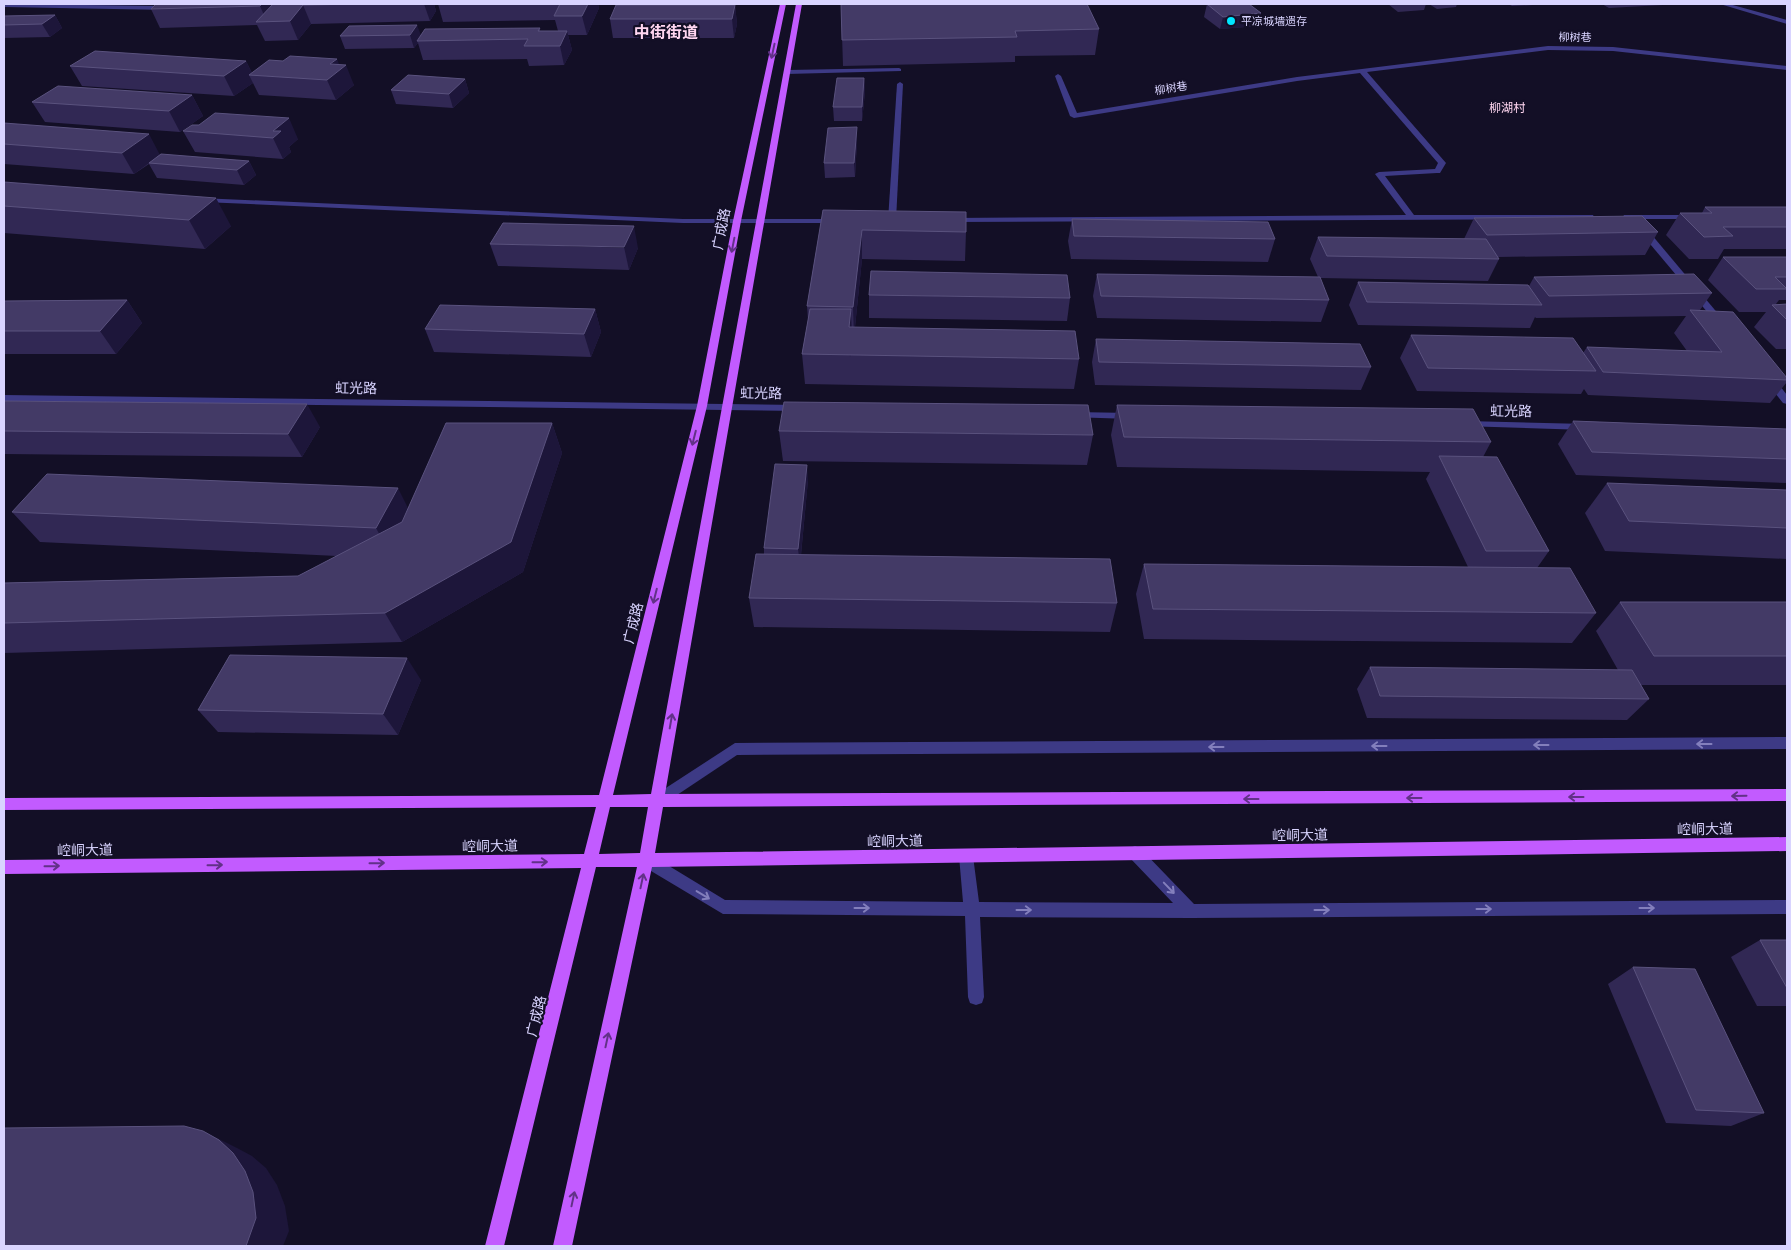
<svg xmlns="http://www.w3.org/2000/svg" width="1791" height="1250" viewBox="0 0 1791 1250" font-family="Poppins,'Noto Sans SC',sans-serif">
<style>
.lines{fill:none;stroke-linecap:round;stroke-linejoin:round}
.minor{fill:#3d3a85;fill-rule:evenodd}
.major{fill:#c25bff;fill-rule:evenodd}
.wall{fill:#312854}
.shaded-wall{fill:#1d163a}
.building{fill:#433a66;stroke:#5a527e}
.oneway{stroke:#623188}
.oneway2{stroke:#837fbc}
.poi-dot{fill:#00e5ff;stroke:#130f26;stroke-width:2}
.labels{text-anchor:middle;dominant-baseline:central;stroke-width:4.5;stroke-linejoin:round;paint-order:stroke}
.far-poi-label{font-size:11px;fill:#d9d4ff;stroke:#130f26;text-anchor:start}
.far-street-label{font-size:11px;fill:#d9d4ff;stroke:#130f26}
.far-neighbourhood-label{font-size:12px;fill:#ffd6f0;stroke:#130f26}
.street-label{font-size:14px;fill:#d9d4ff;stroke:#130f26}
.far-district-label{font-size:16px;font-weight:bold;fill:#ffd6f0;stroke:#130f26}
</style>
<rect width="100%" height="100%" fill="#130f26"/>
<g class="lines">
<g class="minor">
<path d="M4 4 168 6 171 8 168 10 4 7Z"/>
<path d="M1720 4H1729L1787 20V24Z"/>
<path d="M1548 46 1613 47 1787 66V70L1613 51 1548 50 1367 72 1446 163 1440 173H1437L1385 176 1414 215H1593L1594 217 1590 219 950 222 946 220 950 218 1406 215 1375 174 1379 172 1435 169 1438 163 1360 73 1297 81 1074 118 1070 116 1055 76 1058 74 1061 76 1077 113 1297 77Z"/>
<path d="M899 68 901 69V71L787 74 784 72 787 70Z"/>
<path d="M900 82 903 84 896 220 892 222 888 220 897 84Z"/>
<path d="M200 198 683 219H837L841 221 837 223H683L203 202 199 200Z"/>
<path d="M1624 215H1695L1699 217 1695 219H1627L1623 217Z"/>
<path d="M1640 228H1646L1725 322V326H1719L1640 232Z"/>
<path d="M1769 376 1773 377 1787 395V404L1783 403 1764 379Z"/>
<path d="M4 395 799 405 804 408 799 411 4 401Z"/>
<path d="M1074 412 1131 413 1136 416 1131 419 1070 417 1069 415Z"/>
<path d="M1466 421 1586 424 1591 427 1586 430 1462 426V422Z"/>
<path d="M1787 737V749L737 755 662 805 657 807 652 805 650 801 652 797 735 743Z"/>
<path d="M1135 846 1140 848 1194 904 1787 900V914L1191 918 980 917 984 997 982 1003 976 1005 970 1003 968 997 965 916 723 914 641 865 639 860 641 855 646 853 651 855 725 900 963 902 959 856 961 851 966 849 971 851 973 856 979 902 1173 903 1130 858 1128 853 1130 848Z"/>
</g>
<path class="major" d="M780 4H786L741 221 707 406 613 795 651 794 796 4H802L665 794 1787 789V801L663 807 655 853 1787 837V851L652 867 572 1246H553L637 867H596L504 1246H485L581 868 4 874V860L584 854 596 807 4 810V798L599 795 697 406 733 221ZM610 807H648L640 853 599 854Z"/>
</g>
<g class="wall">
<path d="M156 4H434L436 11 430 21 311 24 298 40 265 41 257 25 160 28 151 9Z"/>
<path d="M438 4H598L599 8 587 35H568L572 50 564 65 529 66 527 59 423 60 418 43 414 48 345 49 340 36 349 26 421 35 540 28V31H558L555 20 443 22Z"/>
<path d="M841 4 1099 29 1095 55 1015 56V62L843 66Z"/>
<path d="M1207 4 1261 13 1258 26 1220 29 1204 17Z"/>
<path d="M1388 4H1426L1424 10 1398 12Z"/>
<path d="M1429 4H1457L1456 7 1437 9Z"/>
<path d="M1482 4H1502L1484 5Z"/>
<path d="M1508 4H1551L1512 6Z"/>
<path d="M1602 4H1681L1609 8Z"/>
<path d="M735 5 737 24 734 38H613L610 19Z"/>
<path d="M55 15 62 28 50 37 4 38V16Z"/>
<path d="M246 61 252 73 339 65 354 85 336 100 259 95 253 83 234 96 82 86 70 66Z"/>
<path d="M864 78 865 92 862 121H834L833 107Z"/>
<path d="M465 79 469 93 453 108 396 104 391 90Z"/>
<path d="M192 95 203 116 180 132 45 122 32 102Z"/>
<path d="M4 123 160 155 249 161 256 175 244 185 157 178 149 164 134 174 4 164Z"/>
<path d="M183 131 298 139 289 147 291 152 283 159 195 152Z"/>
<path d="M857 142 855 177 825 178 824 163Z"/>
<path d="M4 182 231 226 205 249 4 233Z"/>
<path d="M1705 207H1787V249H1724L1718 259H1689L1666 235 1680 213H1702Z"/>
<path d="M823 210 966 232 965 261 862 259 855 327 1079 359 1074 389 805 384 802 354 808 320 807 306Z"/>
<path d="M1474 218 1658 232 1645 255 1498 257 1499 259 1488 281 1320 278 1329 300 1321 322 1097 318 1093 296 1097 274 1318 277 1310 259 1318 237 1464 239Z"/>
<path d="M1072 219 1275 239 1268 262 1071 259 1068 241Z"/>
<path d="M490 244 638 248 629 270 498 266Z"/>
<path d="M1723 257H1787V300H1779L1776 304H1787V349H1776L1754 327 1766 312H1739L1708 280Z"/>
<path d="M1534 277 1712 293 1700 310 1787 378V382L1770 403 1588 395 1584 389 1581 394 1417 391 1400 358 1411 335 1583 353 1587 347 1687 351 1674 333 1686 316 1536 318 1535 317 1530 328 1358 325 1349 305 1358 282 1529 286Z"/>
<path d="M869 295 1070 298 1067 321 869 318Z"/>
<path d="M127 300 142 323 116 354H4V301Z"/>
<path d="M595 309 601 332 591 357 434 352 425 329Z"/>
<path d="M1096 339 1371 367 1361 390 1095 385 1092 362Z"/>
<path d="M4 401 320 427 302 457 4 454Z"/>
<path d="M1117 405 1491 442 1483 457 1549 551 1537 568 1596 613 1572 643 1144 639 1136 594 1144 564 1468 567 1426 479 1430 472 1117 467 1111 435Z"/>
<path d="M1573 421 1787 429V483L1576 475 1558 444Z"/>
<path d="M552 423 562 453 523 572 402 642 4 653V583L298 576 337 556 40 542 12 512 408 508Z"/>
<path d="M779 431 1093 435 1087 465 783 461Z"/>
<path d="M808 480 801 555 1117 603 1110 632 754 627 749 598 764 554V548Z"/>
<path d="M1607 483 1787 490V559L1605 551 1585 513Z"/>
<path d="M1620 602H1787V685H1641L1649 699 1627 720 1367 718 1357 689 1370 667 1618 670 1596 631Z"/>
<path d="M421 680 398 735 218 732 198 710Z"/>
<path d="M1760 940H1787V1006H1757L1731 957Z"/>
<path d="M1633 967 1764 1113 1731 1126 1666 1123 1608 984Z"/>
</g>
<g class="shaded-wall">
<path d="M262 4H275L267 22 260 6Z"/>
<path d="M424 4H434L436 11 430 21Z"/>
<path d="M588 4H598L599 8 587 35 582 16Z"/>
<path d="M303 5 311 24 298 40 290 21Z"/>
<path d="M735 5 737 24 734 38 732 19Z"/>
<path d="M1261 13 1258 26 1220 29 1223 17Z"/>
<path d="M55 15 62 28 50 37 42 24Z"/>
<path d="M417 25 422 38 417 41 418 43 414 48 410 35Z"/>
<path d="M567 31 572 50 564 65 560 46Z"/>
<path d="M337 59 341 69 346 65 354 85 336 100 327 80 330 64Z"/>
<path d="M246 61 253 75H249L253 83 234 96 224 76Z"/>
<path d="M864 78 865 92 862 121V107Z"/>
<path d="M465 79 469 93 453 108 449 94Z"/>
<path d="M192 95 203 116 180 132 169 111Z"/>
<path d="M289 118 298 139 289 147 291 152 283 159 273 138V131Z"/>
<path d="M857 127V142L855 177 854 163Z"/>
<path d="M149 134 160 155 134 174 122 153Z"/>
<path d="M249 161 256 175 244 185 237 170Z"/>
<path d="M216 198 231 226 205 249 189 220Z"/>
<path d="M634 226 638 248 629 270 624 247Z"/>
<path d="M862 230V259L854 336 853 307Z"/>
<path d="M127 300 142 323 116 354 100 331Z"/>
<path d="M595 309 601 332 591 357 584 334Z"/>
<path d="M851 309 852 339 850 357 849 327Z"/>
<path d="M307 404 320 427 302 457 288 434Z"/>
<path d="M552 423 562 453 523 572 402 642 385 613Z"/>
<path d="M807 465 808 480 800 564 798 549Z"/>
<path d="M398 488 413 518 392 558 376 528Z"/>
<path d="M407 658 421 680 398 735 383 714Z"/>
<path d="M203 1131 237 1148 252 1156 266 1168 277 1185 285 1206 289 1231 283 1246H246Z"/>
</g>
<g class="building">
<path d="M156 4H262L260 6 151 9Z"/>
<path d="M273 4H364L303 5 290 21 256 22Z"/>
<path d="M560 4H588L582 16H554Z"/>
<path d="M841 4H1087L1099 29 1015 31 1017 37 842 40Z"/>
<path d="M1207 4H1249L1261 13 1223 17Z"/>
<path d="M616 5H735L732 19H610Z"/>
<path d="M55 15 42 24 4 25V16Z"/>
<path d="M417 25 410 35 340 36 349 26Z"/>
<path d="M540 28 538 31H567L560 46H524L528 39 417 41 425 29Z"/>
<path d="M95 51 246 61 224 76 70 66Z"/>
<path d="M290 56 337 59 330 64 346 65 327 80 249 75 269 60 283 61Z"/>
<path d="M408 75 465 79 449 94 391 90Z"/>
<path d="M837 78H864L862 107H833Z"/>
<path d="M58 86 192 95 169 111 32 102Z"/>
<path d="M215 113 289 118 273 131H281L273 138 183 131 192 125H199Z"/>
<path d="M4 123 149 134 122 153 4 144Z"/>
<path d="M857 127 854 163H824L828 128Z"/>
<path d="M161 154 249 161 237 170 149 163Z"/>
<path d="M4 182 216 198 189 220 4 206Z"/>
<path d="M1705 207H1787V227H1723L1733 236 1704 237 1680 213H1712Z"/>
<path d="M823 210 966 212V232L862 230 853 307 807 306Z"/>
<path d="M1642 216 1658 232 1487 235 1474 218Z"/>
<path d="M1072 219 1268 222 1275 239 1074 236Z"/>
<path d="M503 223 634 226 624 247 490 244Z"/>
<path d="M1318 237 1486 239 1499 259 1327 256Z"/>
<path d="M1723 257H1787V277H1775L1787 289H1756Z"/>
<path d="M871 271 1067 275 1070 298 869 295Z"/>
<path d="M1097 274 1320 277 1329 300 1101 296Z"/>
<path d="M1694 274 1712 293 1549 296 1534 277Z"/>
<path d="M1358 282 1528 285 1542 305 1367 302Z"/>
<path d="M127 300 100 331H4V301Z"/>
<path d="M1787 304V320L1772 305Z"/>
<path d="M440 305 595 309 584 334 425 329Z"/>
<path d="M810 309H851L849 327 1075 331 1079 359 802 354Z"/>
<path d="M1690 310 1733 312 1787 378V380L1603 372 1587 347 1722 352Z"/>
<path d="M1411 335 1573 338 1596 371 1428 368Z"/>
<path d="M1096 339 1360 344 1371 367 1099 362Z"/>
<path d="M4 401 307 404 288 434 4 431Z"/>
<path d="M784 402 1088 405 1093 435 779 431Z"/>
<path d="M1117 405 1473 409 1491 442 1124 437Z"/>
<path d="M1573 421 1787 429V459L1592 452Z"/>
<path d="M446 423H552L511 542 385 613 4 623V583L298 576 402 522Z"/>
<path d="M1439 456 1497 457 1549 551H1486Z"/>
<path d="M775 464 807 465 798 549 764 548Z"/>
<path d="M47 474 398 488 376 528 12 512Z"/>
<path d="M1607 483 1787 490V528L1629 521Z"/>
<path d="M756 554 1110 559 1117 603 749 598Z"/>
<path d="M1144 564 1570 568 1596 613 1153 609Z"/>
<path d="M1620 602H1787V656H1654Z"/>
<path d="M230 655 407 658 383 714 198 710Z"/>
<path d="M1370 667 1632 670 1649 699 1380 696Z"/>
<path d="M1760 940H1787V988Z"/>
<path d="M1633 967 1695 969 1764 1113 1696 1110Z"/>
<path d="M184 1126 203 1131 219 1140 233 1153 245 1171 253 1192 256 1218 246 1246H4V1128Z"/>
</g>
<defs><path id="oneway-shaft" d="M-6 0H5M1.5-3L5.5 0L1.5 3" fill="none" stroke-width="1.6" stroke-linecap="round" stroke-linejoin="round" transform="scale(1.25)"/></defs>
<g class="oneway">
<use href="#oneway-shaft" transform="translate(773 51) rotate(102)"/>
<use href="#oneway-shaft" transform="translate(733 245) rotate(101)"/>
<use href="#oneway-shaft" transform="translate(694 438) rotate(104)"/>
<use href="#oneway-shaft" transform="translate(655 596) rotate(104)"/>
<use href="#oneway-shaft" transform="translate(671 721) rotate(-80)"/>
<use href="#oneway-shaft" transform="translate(1739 796) rotate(179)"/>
<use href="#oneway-shaft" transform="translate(1576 797) rotate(180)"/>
<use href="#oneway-shaft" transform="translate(1414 798) rotate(180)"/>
<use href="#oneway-shaft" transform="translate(1251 799) rotate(180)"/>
<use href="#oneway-shaft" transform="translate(540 862) rotate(-1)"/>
<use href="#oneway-shaft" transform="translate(377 863) rotate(-1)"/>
<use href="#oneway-shaft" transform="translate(215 865) rotate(-1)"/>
<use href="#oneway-shaft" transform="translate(52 866) rotate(-1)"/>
<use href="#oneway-shaft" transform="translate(642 881) rotate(-78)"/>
<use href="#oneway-shaft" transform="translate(607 1040) rotate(-78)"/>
<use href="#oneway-shaft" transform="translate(573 1199) rotate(-78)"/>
</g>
<g class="oneway2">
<use href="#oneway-shaft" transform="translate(1704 744) rotate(180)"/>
<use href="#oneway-shaft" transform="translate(1541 745) rotate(180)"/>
<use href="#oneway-shaft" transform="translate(1379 746) rotate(180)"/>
<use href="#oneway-shaft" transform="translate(1216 747) rotate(180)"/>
<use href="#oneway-shaft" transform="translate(1169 888) rotate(46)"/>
<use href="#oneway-shaft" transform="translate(703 895) rotate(31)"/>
<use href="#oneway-shaft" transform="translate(862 908)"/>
<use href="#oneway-shaft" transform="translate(1647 908)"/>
<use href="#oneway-shaft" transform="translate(1484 909)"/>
<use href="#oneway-shaft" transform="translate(1024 910)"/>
<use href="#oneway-shaft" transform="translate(1322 910)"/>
</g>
<circle class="poi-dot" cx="1231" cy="21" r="5"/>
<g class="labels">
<g class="far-poi-label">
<text x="1241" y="21">平凉城墙遗存</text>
</g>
<g class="far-street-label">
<text transform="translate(1575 37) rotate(1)">柳树巷</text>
<text transform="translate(1171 88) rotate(-9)">柳树巷</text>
</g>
<g class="far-neighbourhood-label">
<text x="1507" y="107">柳湖村</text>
</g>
<g class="street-label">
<text transform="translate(721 229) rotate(-79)">广成路</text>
<text transform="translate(356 388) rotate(1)">虹光路</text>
<text transform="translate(761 393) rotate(1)">虹光路</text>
<text transform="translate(1511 411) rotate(1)">虹光路</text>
<text transform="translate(633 623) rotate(-76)">广成路</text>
<text transform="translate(1705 829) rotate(-1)">崆峒大道</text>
<text transform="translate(1300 835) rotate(-1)">崆峒大道</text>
<text transform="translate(895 841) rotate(-1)">崆峒大道</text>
<text transform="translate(490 846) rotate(-1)">崆峒大道</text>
<text transform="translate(85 850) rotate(-1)">崆峒大道</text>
<text transform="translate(536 1016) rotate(-76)">广成路</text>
</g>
<g class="far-district-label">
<text x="666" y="32">中街街道</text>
</g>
</g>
<rect width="1791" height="1250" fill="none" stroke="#d9d4ff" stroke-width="10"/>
</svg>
